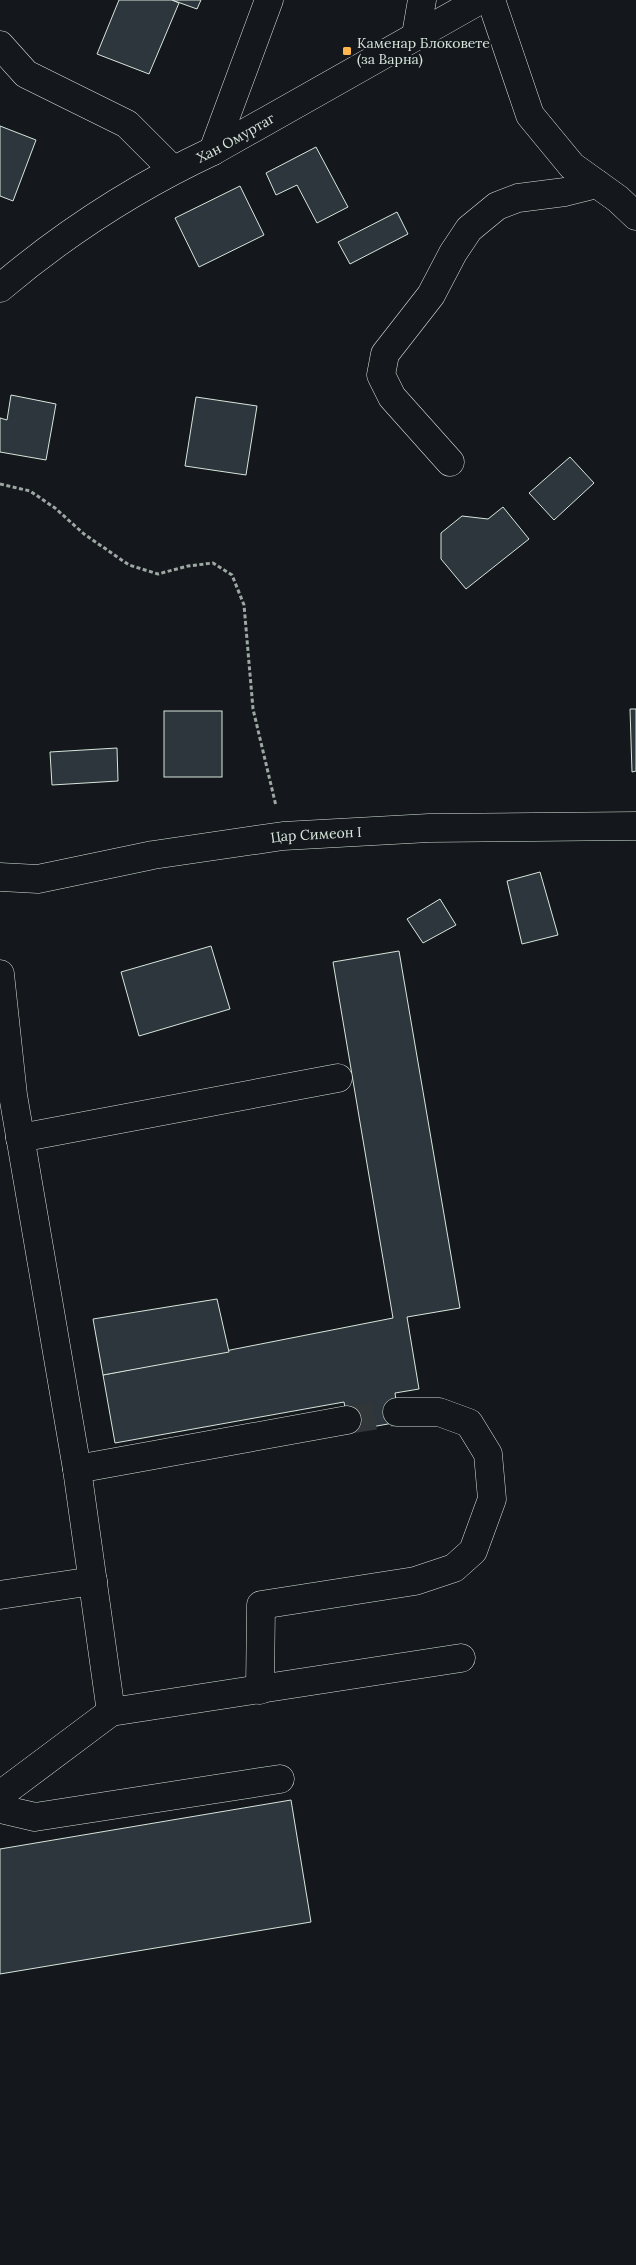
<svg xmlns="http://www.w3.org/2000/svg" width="636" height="2265" viewBox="0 0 636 2265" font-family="Lora,serif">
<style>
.building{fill:#2c363c;stroke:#d8e6dc}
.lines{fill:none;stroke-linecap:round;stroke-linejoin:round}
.minor-tunnel{stroke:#313739;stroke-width:28;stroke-dasharray:28 14;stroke-linecap:butt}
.minor-casing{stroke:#d8e6dc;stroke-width:29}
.path{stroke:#9da8a2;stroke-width:3;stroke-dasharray:4 2.5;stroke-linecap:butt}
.minor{stroke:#14181c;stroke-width:28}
.poi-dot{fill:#ffb74d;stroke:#14181c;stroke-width:2}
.labels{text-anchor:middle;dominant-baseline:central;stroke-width:4;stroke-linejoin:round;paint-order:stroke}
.poi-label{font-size:14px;fill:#d8e6dc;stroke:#14181c;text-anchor:start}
.street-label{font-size:14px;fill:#d8e6dc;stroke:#14181c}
</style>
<rect width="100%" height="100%" fill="#14181c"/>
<g class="building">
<path d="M119 0H172L179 3 149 74 97 54Z"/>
<path d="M172 0H201L197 9Z"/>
<path d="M0 126 36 140 13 201 0 196Z"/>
<path d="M316 147 348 207 317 223 297 185 276 195 266 173Z"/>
<path d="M240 186 264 235 199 267 175 218Z"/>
<path d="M397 212 408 234 350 264 338 242Z"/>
<path d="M11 395 56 404 46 460 0 452V418L7 420Z"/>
<path d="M196 397 257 406 246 475 185 466Z"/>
<path d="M570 457 594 483 554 520 529 493Z"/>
<path d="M503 507 529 539 466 589 441 559V533L462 516 488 519Z"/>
<path d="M630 709H636V771L632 772Z"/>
<rect x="164" y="711" width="58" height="66"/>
<path d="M117 748 118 781 52 785 50 752Z"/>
<path d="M540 872 558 935 522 944 507 881Z"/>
<path d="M440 899 456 925 423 943 407 919Z"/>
<path d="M211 946 230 1009 139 1036 121 972Z"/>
<path d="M399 951 460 1308 407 1317 419 1389 395 1393 399 1422 349 1431 344 1402 115 1443 103 1375 393 1318 333 962Z"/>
<path d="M217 1299 229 1352 103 1375 93 1319Z"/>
<path d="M291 1800 311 1922 0 1974V1849Z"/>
</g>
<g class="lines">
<path class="minor-tunnel" d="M347 1420 397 1412"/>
<defs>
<g id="minor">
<path d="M491 0 530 115 572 166 618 199 636 216"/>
<path d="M416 35 422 0"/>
<path d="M0 45 26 74 127 124 173 170"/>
<path d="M213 151 269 0"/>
<path id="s1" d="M0 288C65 233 136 187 213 151L480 0"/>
<path d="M450 462 392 397 381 375 385 354 431 295 453 253 469 229 497 206 518 198 565 192 597 184"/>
<path id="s2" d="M0 877 38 879 153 855 283 836 429 828 636 826"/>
<path d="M0 974 13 1095 77 1469 111 1712"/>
<path d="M20 1138 338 1078"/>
<path d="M77 1469 347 1420"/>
<path d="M0 1595 93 1581"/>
<path d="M260 1690 261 1605 415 1581 454 1568 473 1551 492 1499 488 1454 469 1423 439 1412H397"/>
<path d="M0 1795 111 1712 461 1658"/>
<path d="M0 1809 35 1817 280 1779"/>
</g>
</defs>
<use href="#minor" class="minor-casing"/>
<path class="path" d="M0 484 30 491 55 508 84 534 129 565 158 574 188 566 213 563 232 575 244 605 253 709 276 806"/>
<use href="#minor" class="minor"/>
</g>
<rect class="poi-dot" x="342" y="46" width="10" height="10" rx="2.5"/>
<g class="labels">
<g class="poi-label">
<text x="357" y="43">Каменар Блоковете<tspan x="357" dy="16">(за Варна)</tspan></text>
</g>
<g class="street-label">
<text stroke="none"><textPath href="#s1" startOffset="280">Хан Омуртаг</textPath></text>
<text stroke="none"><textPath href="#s2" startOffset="320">Цар Симеон I</textPath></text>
</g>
</g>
</svg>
